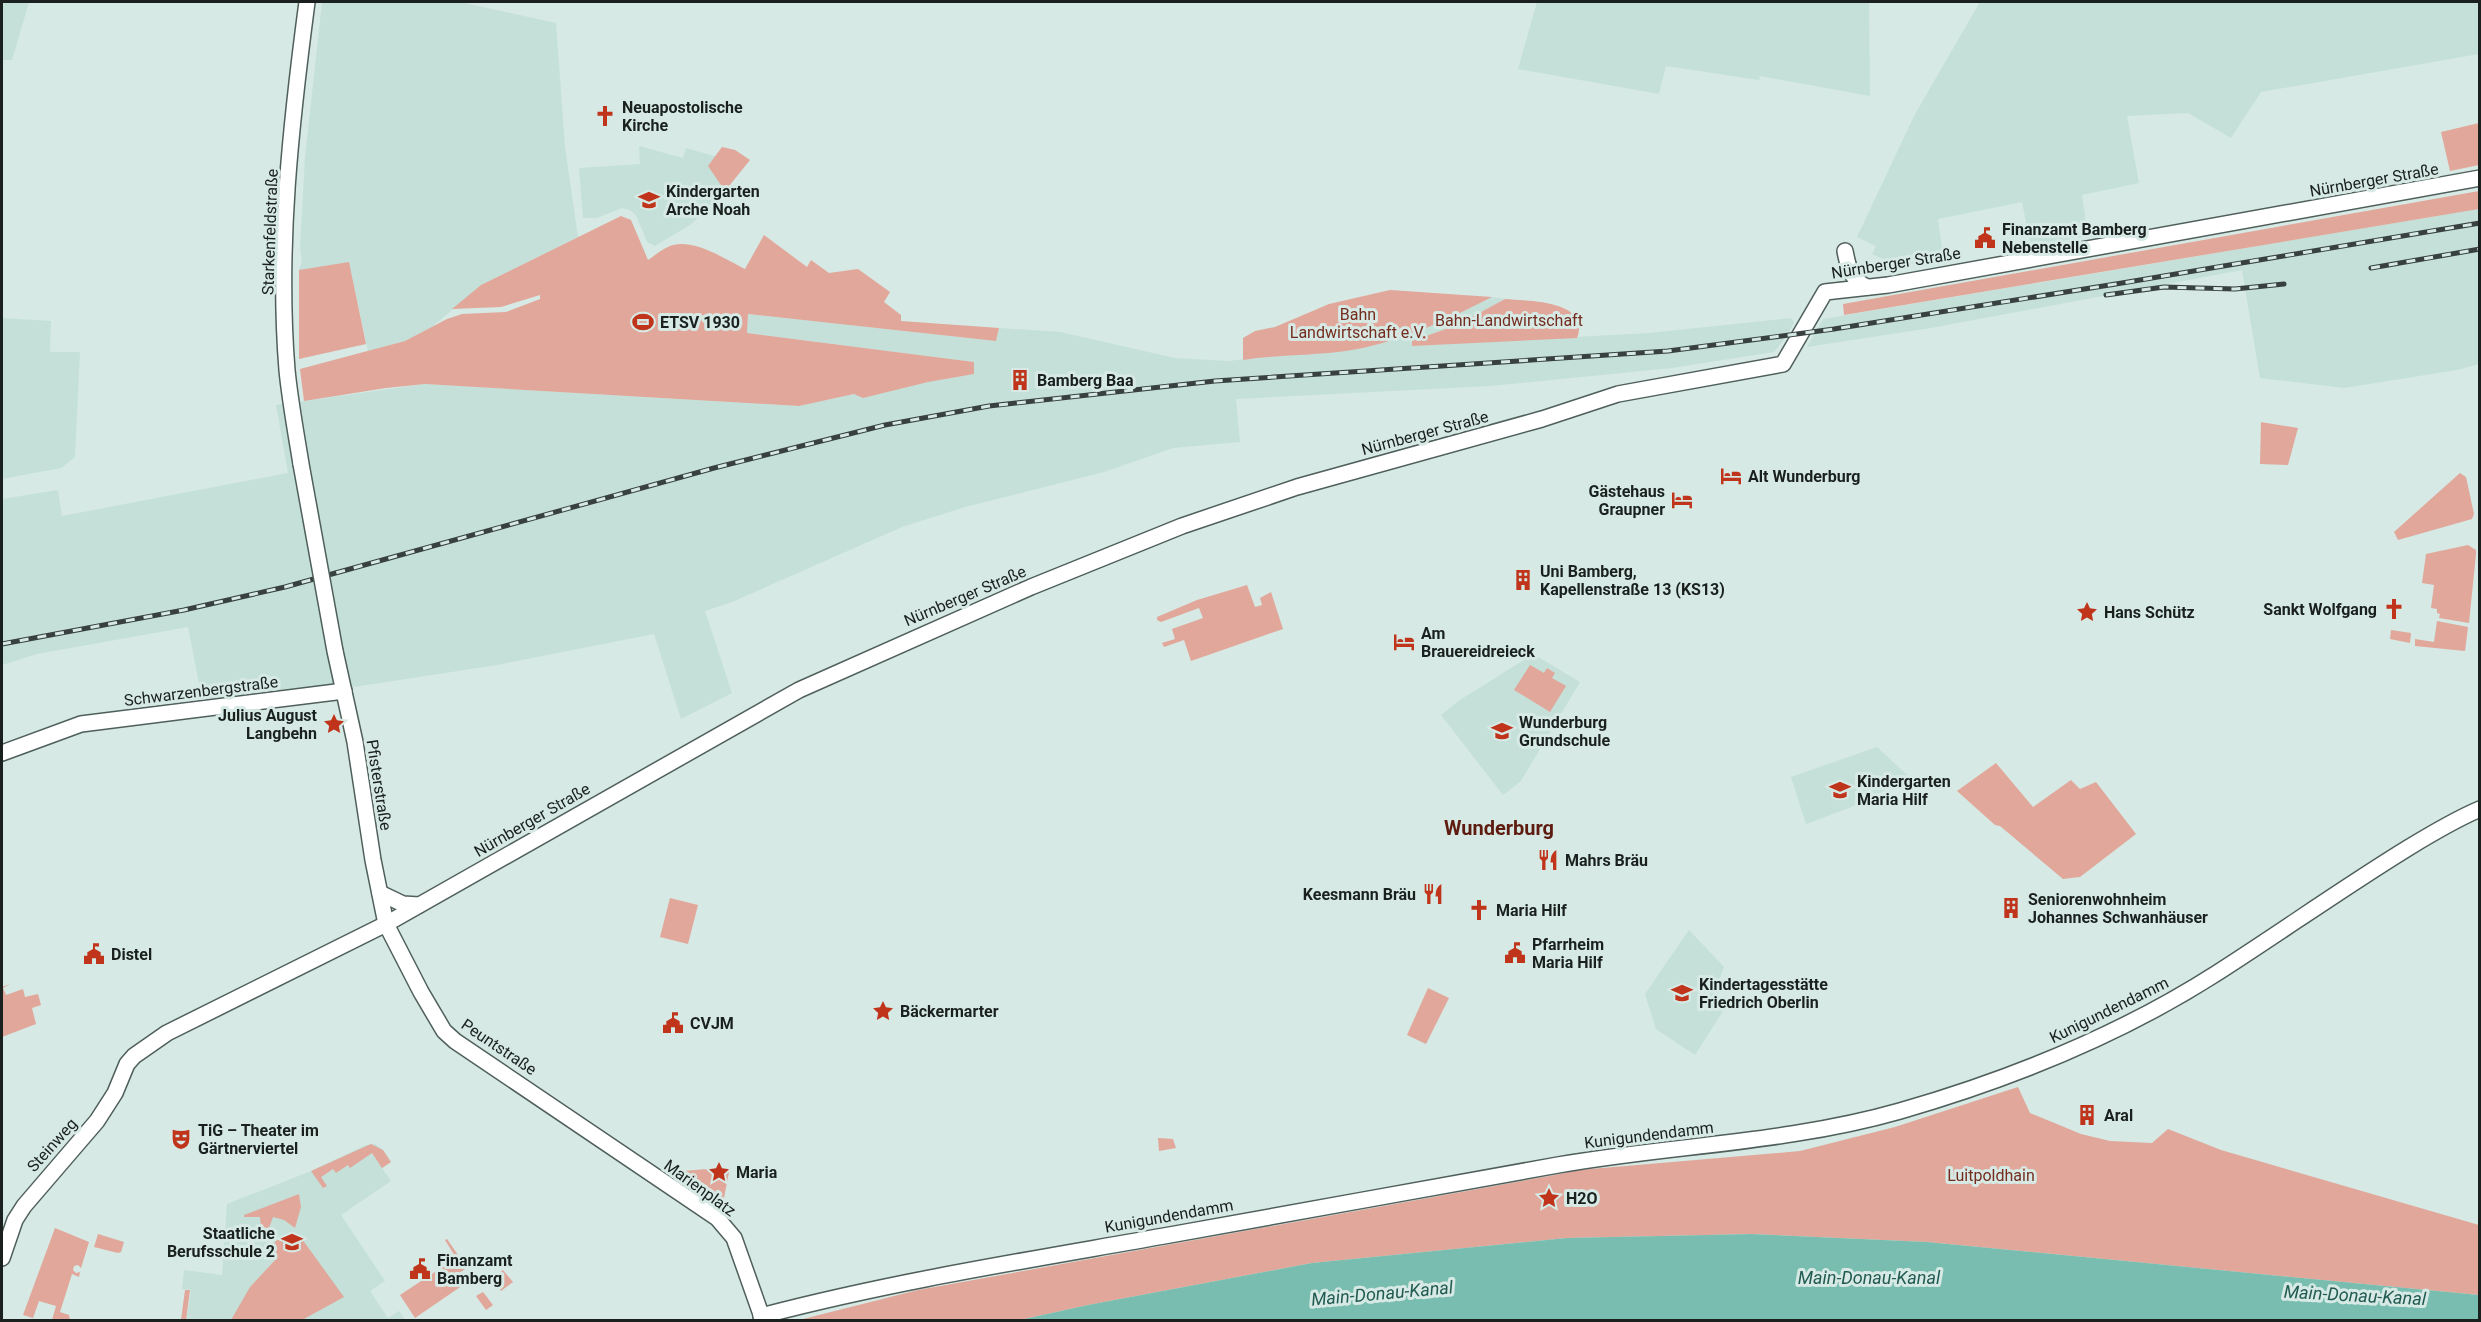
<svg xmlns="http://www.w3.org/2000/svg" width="2481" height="1322" viewBox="0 0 2481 1322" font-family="Roboto,sans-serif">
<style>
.built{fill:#c4e0d9}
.green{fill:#e1a79a}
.water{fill:#78bdaf}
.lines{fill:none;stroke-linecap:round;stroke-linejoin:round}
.secondary-casing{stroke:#4f5f5b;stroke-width:18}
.secondary{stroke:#fff;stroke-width:15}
.rail-casing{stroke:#38413f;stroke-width:5}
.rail{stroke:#d6e9e4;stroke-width:3;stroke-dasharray:9;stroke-linecap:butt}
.secondary-bridge-casing{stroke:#4f5f5b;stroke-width:18;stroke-linecap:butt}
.secondary-bridge{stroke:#fff;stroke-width:15}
.labels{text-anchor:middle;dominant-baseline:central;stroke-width:6;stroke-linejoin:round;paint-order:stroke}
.poi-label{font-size:16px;font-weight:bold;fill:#19201e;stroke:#d6e9e4;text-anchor:start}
.street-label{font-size:16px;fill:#19201e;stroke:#d6e9e4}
.park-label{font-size:16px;fill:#742c1f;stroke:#d6e9e4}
.water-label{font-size:18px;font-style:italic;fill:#225b51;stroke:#d6e9e4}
.quarter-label{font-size:20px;font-weight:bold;fill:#5e1b0f;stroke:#d6e9e4}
</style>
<rect width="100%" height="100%" fill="#d6e9e4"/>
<g class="built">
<path d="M2 2H29L12 60H2Z"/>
<path d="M322 2H460L556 23 565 147 578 237 481 285 432 327 405 341 368 351 349 263 299 270 302 262 300 248 305 157Z"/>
<path d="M1537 2H1869L1870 96 1760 76 1759 80 1666 66 1659 94 1518 69Z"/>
<path d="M1980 2H2479V54L2261 92 2231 138 2188 113 2127 116 2139 183 2082 195 2088 236 2031 247 2022 202 1938 219 1944 262 1920 267 1911 263 1908 270 1872 254 1876 246 1857 237 1915 114Z"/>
<path d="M639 146 683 158 686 148 717 157 709 167 725 191 707 210 690 225 655 246 647 242 636 215 630 210 622 208 597 218H583L579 168 640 164Z"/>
<path d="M2479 209V364L2457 370 2344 388 2260 378 2242 270 1931 328 1807 347 1823 319Z"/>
<path d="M1492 297 1505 299 1457 325 1413 341 1412 346 1649 333 1791 318 1794 322 1787 336 1774 352 1672 368 1490 386 1236 399 1240 442 1173 448 1104 472 965 507 902 527 732 602 705 611 732 693 681 719 654 634 497 665 341 689 202 699 188 627 37 654 2 665V499L58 490 62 516 288 473 276 405 425 384 799 406 854 394 974 374V362L747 333 748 314 996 341 999 328 1060 332 1175 358 1227 361 1362 348 1408 334 1454 316Z"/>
<path d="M2 318 51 321 50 352H80L75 457 61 468 2 479Z"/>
<path d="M1533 654 1580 682 1521 781 1503 795 1441 715 1460 700Z"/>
<path d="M1877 747 1909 777 1862 803 1806 824 1791 777Z"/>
<path d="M1689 930 1724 967 1718 983V1002L1725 1008 1695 1055 1656 1029 1645 994Z"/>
<path d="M375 1144 383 1150 391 1162 382 1168 391 1181 341 1215 385 1281 370 1291 388 1318 399 1311 405 1320H186L191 1290 182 1289 184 1270 222 1275 227 1204 311 1171 366 1145Z"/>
</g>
<g class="green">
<path d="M2479 123V165L2450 171 2441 132Z"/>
<path d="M722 147 735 150 750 160 725 191 708 166Z"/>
<path d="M2479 191V209L1844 315 1843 304Z"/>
<path d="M621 216 631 220 648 260C654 256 661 250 668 247 690 236 725 259 745 269L764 235 807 267 811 260 829 273 858 269 890 292 884 302 901 315V321L999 328 996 341 748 314 747 333 974 362V374L928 382 863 398 854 394 799 406 425 384 386 388 304 401 300 369 405 341 447 319 462 314 506 312 540 299V295L501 307 452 309 481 285Z"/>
<path d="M349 262 366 344 299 359V270Z"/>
<path d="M1390 290 1492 297C1451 318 1408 338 1363 348 1324 356 1283 354 1243 360V338L1255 331 1275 327 1329 304Z"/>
<path d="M1505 299C1528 301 1591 300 1577 338L1412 346V341L1457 325Z"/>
<path d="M2261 422 2298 428 2288 465 2260 464Z"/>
<path d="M2460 473 2466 477 2474 514 2472 519 2398 540 2394 532Z"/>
<path d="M2468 545 2476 550V554L2469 623 2439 618 2440 614 2437 613V609L2431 608 2434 585 2422 583 2426 554Z"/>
<path d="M1247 585 1255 607 1262 605 1260 598 1271 592 1283 629 1191 661 1184 640 1164 647 1162 643 1175 639 1172 629 1203 618 1199 608 1161 622 1157 620V617L1197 600Z"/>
<path d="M2437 621 2468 627 2465 651 2415 646V639L2434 642Z"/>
<path d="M2391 630 2411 633 2410 643 2390 639Z"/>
<path d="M1530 665 1544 673 1547 668 1555 673 1552 678 1566 686 1550 712 1514 690Z"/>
<path d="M1996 763 2033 807 2071 780 2080 789 2096 782 2136 834 2080 877 2063 879 2000 826 1995 825 1957 791Z"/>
<path d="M670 898 698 905 688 944 660 937Z"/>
<path d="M10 984 3 988 6 995 23 989 25 997 38 994 41 1005 32 1008 36 1024 2 1037V987Z"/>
<path d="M1428 988 1449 998 1426 1044 1407 1035Z"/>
<path d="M2018 1087 2030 1113 2081 1134 2110 1141 2152 1143 2168 1129 2221 1150 2479 1225V1295L1927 1242 1752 1234 1567 1238 1312 1263 1088 1305 1020 1320H799L918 1290 1549 1176 1579 1170 1800 1151 1895 1127Z"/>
<path d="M1158 1138 1173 1139 1176 1148 1159 1151Z"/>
<path d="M371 1144 383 1150 391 1162 382 1168 372 1153 350 1168 348 1165 336 1173 333 1169 321 1177 327 1186 323 1188 311 1171Z"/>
<path d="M730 1167 723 1203H719L672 1172Z"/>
<path d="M299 1194 301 1207 295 1228 284 1220 273 1217 269 1228 265 1229 261 1226 260 1217H244V1215Z"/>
<path d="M55 1228 89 1242 81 1268 78 1265 74 1266 73 1270 76 1273 80 1272 79 1277 72 1274 60 1312 69 1315 70 1320H52L56 1306 39 1301 33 1318 23 1315Z"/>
<path d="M98 1234 124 1242 121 1252 118 1253 94 1247Z"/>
<path d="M280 1237H285L294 1245 302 1239 344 1297 302 1320H231L250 1287 277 1258 272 1249 273 1244Z"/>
<path d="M447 1239 467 1268 459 1273 466 1283 415 1318 400 1295 456 1258 445 1240Z"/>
<path d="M503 1270 513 1282 501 1291 492 1279Z"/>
<path d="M185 1290H190L186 1320H181Z"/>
<path d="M483 1292 493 1305 486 1310 476 1296Z"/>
</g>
<path class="water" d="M1752 1234 1927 1242 2479 1295V1320H1020L1088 1305 1312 1263 1567 1238Z"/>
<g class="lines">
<defs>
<g id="secondary">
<path d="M1845 251C1848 267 1851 280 1867 287"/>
<path d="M301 464C296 433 290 401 287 370 277 247 291 123 307 2"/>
<path d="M335 651 355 742 373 860 386 924 421 992 444 1031 455 1041 717 1218 734 1238 763 1320"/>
<path d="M2 753 81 724 344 691"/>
<path d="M380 893 403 904 419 905"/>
<path d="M2 1258 15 1220 24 1206 97 1121 115 1093 127 1064 134 1056 167 1033 386 924 799 690 1031 587 1182 526 1297 487 1542 419 1618 394 1783 364 1825 292 1888 285 2480 178"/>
<path d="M761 1316C894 1281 1029 1260 1164 1236 1295 1213 1427 1188 1558 1165 1672 1145 1788 1143 1900 1111 2011 1079 2120 1035 2217 973 2281 932 2343 888 2408 848 2431 834 2454 820 2480 809"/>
</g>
</defs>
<use href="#secondary" class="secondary-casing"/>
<use href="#secondary" class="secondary"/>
<defs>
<g id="rail">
<path d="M2371 268 2480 249"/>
<path d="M2106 295 2164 287 2235 289 2284 284"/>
<path d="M2 644 184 610 285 587 714 468 885 425 989 406 1215 381 1668 351 1834 329 2122 283 2480 223"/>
</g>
</defs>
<use href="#rail" class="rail-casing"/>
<use href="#rail" class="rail"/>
<defs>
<path id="secondary-bridge" d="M301 464 335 651"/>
</defs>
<use href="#secondary-bridge" class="secondary-bridge-casing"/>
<use href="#secondary-bridge" class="secondary-bridge"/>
</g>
<defs>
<symbol id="church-bare" viewBox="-9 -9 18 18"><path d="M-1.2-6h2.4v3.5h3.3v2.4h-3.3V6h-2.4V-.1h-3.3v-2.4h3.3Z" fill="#bf341a" stroke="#d6e9e4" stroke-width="2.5" paint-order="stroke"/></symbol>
<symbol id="school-bare" viewBox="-9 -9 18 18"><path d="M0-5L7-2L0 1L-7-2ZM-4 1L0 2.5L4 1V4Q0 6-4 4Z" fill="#bf341a" stroke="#d6e9e4" stroke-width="2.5" paint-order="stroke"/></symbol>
<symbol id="civic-bare" viewBox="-9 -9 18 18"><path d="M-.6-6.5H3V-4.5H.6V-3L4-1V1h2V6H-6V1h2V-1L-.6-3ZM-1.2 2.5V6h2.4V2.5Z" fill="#bf341a" stroke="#d6e9e4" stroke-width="2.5" paint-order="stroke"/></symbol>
<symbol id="stadium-bare" viewBox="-9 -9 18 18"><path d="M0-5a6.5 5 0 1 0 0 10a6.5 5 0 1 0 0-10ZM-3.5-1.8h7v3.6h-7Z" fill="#bf341a" stroke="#d6e9e4" stroke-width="2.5" paint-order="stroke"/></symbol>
<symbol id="building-bare" viewBox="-9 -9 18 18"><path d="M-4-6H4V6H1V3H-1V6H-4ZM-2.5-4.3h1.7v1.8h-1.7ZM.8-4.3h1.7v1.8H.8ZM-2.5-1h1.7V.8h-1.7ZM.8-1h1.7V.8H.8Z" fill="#bf341a" stroke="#d6e9e4" stroke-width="2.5" paint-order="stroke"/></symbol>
<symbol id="hotel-bare" viewBox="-9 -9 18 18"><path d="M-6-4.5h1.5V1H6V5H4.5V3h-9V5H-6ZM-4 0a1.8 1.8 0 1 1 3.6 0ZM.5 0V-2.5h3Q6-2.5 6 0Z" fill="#bf341a" stroke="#d6e9e4" stroke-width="2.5" paint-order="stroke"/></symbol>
<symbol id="sight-bare" viewBox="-9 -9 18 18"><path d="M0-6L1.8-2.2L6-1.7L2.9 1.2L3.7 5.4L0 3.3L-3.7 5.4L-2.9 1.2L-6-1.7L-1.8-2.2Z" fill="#bf341a" stroke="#d6e9e4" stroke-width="2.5" paint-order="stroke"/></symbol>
<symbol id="restaurant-bare" viewBox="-9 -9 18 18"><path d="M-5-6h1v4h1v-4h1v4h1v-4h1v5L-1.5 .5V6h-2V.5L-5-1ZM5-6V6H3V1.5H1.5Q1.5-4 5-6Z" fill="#bf341a" stroke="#d6e9e4" stroke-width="2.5" paint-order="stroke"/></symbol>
<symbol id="theatre-bare" viewBox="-9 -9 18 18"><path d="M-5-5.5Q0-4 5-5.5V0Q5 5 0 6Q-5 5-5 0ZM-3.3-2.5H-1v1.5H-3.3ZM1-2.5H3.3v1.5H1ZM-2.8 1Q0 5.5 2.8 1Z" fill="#bf341a" stroke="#d6e9e4" stroke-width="2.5" paint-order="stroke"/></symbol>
</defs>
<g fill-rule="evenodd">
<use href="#church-bare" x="590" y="101" width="30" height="30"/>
<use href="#school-bare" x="634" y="185" width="30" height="30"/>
<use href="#civic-bare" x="1970" y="223" width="30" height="30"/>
<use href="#stadium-bare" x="628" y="307" width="30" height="30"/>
<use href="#building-bare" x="1005" y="365" width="30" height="30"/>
<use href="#hotel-bare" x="1716" y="461" width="30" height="30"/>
<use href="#hotel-bare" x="1667" y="485" width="30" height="30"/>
<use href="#building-bare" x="1508" y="565" width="30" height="30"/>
<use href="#church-bare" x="2379" y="594" width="30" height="30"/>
<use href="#sight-bare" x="2072" y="597" width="30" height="30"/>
<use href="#hotel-bare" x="1389" y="627" width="30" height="30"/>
<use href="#sight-bare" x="319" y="709" width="30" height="30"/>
<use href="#school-bare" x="1487" y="716" width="30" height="30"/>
<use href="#school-bare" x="1825" y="775" width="30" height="30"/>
<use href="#restaurant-bare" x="1533" y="845" width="30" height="30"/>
<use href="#restaurant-bare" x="1418" y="879" width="30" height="30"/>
<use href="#building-bare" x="1996" y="893" width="30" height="30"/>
<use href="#church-bare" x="1464" y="895" width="30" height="30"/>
<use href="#civic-bare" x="1500" y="938" width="30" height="30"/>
<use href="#civic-bare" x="79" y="939" width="30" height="30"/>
<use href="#school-bare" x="1667" y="978" width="30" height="30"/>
<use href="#sight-bare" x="868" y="996" width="30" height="30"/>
<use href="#civic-bare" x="658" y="1008" width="30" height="30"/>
<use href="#building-bare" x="2072" y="1100" width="30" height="30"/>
<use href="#theatre-bare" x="166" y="1124" width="30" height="30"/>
<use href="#sight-bare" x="704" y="1157" width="30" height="30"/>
<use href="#sight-bare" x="1534" y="1183" width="30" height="30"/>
<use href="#school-bare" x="277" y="1227" width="30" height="30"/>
<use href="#civic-bare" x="405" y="1254" width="30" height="30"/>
</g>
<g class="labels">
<g class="poi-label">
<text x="622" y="107">Neuapostolische<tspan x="622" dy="18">Kirche</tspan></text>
<text x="666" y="191">Kindergarten<tspan x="666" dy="18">Arche Noah</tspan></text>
<text x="2002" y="229">Finanzamt Bamberg<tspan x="2002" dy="18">Nebenstelle</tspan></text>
<text x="660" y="322">ETSV 1930</text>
<text x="1037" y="380">Bamberg Baa</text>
<text x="1748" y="476">Alt Wunderburg</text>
<text x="1665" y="491" text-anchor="end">Gästehaus<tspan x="1665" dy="18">Graupner</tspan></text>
<text x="1540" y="571">Uni Bamberg,<tspan x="1540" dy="18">Kapellenstraße 13 (KS13)</tspan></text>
<text x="2377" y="609" text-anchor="end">Sankt Wolfgang</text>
<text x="2104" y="612">Hans Schütz</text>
<text x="1421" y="633">Am<tspan x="1421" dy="18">Brauereidreieck</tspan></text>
<text x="317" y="715" text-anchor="end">Julius August<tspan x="317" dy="18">Langbehn</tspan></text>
<text x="1519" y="722">Wunderburg<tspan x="1519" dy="18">Grundschule</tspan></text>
<text x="1857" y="781">Kindergarten<tspan x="1857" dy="18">Maria Hilf</tspan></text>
<text x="1565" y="860">Mahrs Bräu</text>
<text x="1416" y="894" text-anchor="end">Keesmann Bräu</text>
<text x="2028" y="899">Seniorenwohnheim<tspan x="2028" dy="18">Johannes Schwanhäuser</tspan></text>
<text x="1496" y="910">Maria Hilf</text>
<text x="1532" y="944">Pfarrheim<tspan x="1532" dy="18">Maria Hilf</tspan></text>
<text x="111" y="954">Distel</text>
<text x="1699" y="984">Kindertagesstätte<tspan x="1699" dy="18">Friedrich Oberlin</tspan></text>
<text x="900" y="1011">Bäckermarter</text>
<text x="690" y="1023">CVJM</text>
<text x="2104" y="1115">Aral</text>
<text x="198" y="1130">TiG – Theater im<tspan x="198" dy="18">Gärtnerviertel</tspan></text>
<text x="736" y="1172">Maria</text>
<text x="1566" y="1198">H2O</text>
<text x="275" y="1233" text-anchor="end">Staatliche<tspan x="275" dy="18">Berufsschule 2</tspan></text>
<text x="437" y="1260">Finanzamt<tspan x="437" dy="18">Bamberg</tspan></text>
</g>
<g class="street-label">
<text transform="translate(2374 180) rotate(-10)">Nürnberger Straße</text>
<text transform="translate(270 232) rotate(-88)">Starkenfeldstraße</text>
<text transform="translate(1896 263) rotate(-9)">Nürnberger Straße</text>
<text transform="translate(1425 433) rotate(-15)">Nürnberger Straße</text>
<text transform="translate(965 596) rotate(-23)">Nürnberger Straße</text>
<text transform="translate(201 691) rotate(-7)">Schwarzenbergstraße</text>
<text transform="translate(379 785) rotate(81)">Pfisterstraße</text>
<text transform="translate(532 820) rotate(-30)">Nürnberger Straße</text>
<text transform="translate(2109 1010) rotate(-26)">Kunigundendamm</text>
<text transform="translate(499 1047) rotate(34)">Peuntstraße</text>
<text transform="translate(1649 1135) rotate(-7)">Kunigundendamm</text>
<text transform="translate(52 1145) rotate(-48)">Steinweg</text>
<text transform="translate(700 1188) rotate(36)">Marienplatz</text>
<text transform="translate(1169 1216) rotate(-10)">Kunigundendamm</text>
</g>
<g class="park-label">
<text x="1358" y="314">Bahn<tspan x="1358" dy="18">Landwirtschaft e.V.</tspan></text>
<text x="1509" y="320">Bahn-Landwirtschaft</text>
<text x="1991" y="1175">Luitpoldhain</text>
</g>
<g class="water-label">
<text x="1869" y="1277">Main-Donau-Kanal</text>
<text transform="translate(1382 1293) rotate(-5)">Main-Donau-Kanal</text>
<text transform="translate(2355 1295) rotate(3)">Main-Donau-Kanal</text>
</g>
<g class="quarter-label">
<text x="1499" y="828">Wunderburg</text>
</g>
</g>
<rect width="2481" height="1322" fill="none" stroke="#19201e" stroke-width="6"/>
</svg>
